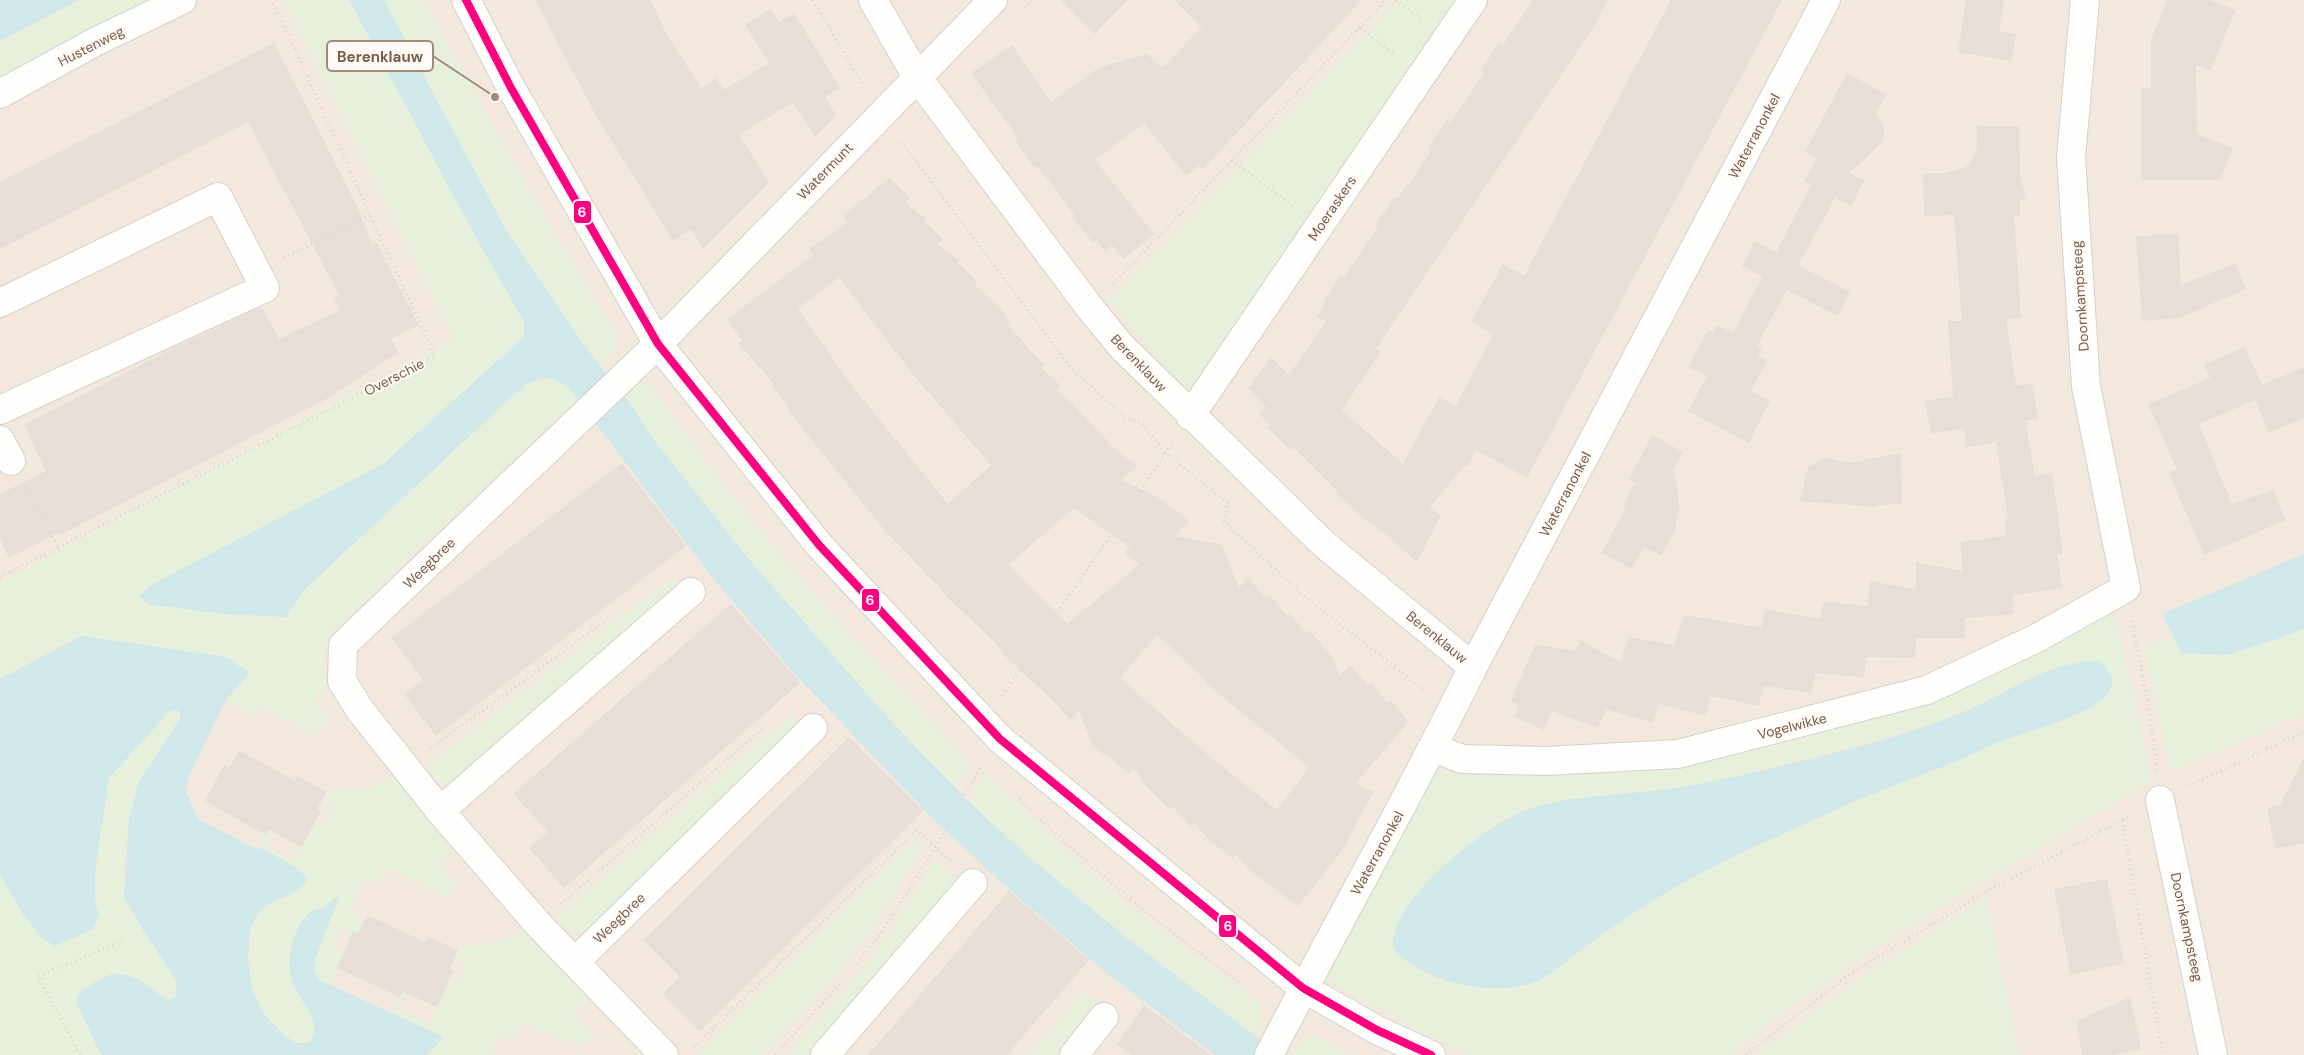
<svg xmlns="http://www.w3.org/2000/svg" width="2304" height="1055" viewBox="0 0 2304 1055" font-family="'DM Sans',sans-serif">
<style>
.residential{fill:#f2e8de}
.green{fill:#e7f0db;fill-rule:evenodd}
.water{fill:#d0e8ea}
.building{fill:#e6ded7;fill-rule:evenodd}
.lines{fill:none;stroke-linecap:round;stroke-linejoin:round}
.street-casing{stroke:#d7d1cb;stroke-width:30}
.path{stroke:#dcd5d0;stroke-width:3;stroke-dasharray:1 4;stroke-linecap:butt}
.street{stroke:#fefefd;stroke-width:28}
.bus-1-casing{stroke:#fffaf3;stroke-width:11}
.bus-1{stroke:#ff0080;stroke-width:8}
.labels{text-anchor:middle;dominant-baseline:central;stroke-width:4;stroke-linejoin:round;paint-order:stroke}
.street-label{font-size:14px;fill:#7a5c4d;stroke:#fffaf3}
.leader{fill:none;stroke:#9f8a7d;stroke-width:2}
.callout-dot{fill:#9f8a7d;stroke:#fffaf3;stroke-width:2}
.callout{fill:#fffaf3;stroke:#9f8a7d;stroke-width:2}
.callout-label{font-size:15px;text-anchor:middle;font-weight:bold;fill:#7a5c4d}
.line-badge{stroke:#fffaf3;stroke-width:2}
.badge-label{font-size:14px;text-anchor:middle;font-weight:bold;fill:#fff}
</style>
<rect width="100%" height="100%" fill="#f9f5f0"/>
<path class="residential" d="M0 0H2304V1055H191L0 849Z"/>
<g class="green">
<path d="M79 0H156L0 79V41Z"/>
<path d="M284 0H349L524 322V337L383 464 147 587 140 598 148 604 223 614 286 617 304 590 526 384C552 375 561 376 577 399L333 630C322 646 319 667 331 684L314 698 330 721 313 734 260 706 254 716 226 700 248 675V672L226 657 81 636 0 679V582L454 339Z"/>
<path d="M384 0H424C437 30 455 55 470 83 516 169 566 252 617 336L614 352 600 366C512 255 451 125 384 0Z"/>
<path d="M1399 0H1464L1190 395 1109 300 1247 160Z"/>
<path d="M650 383C742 520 856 644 971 763L955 789 821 644 747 557 650 435 635 410 627 399 638 385Z"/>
<path d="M673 577 684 589 455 784C441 782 433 779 425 768Z"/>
<path d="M2101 614 2115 620 2137 710 2151 781 1949 902 1858 959 1782 1013 1729 1055H1472L1424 1033 1329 980 1327 968 1430 776 1443 773 1460 772 1547 775 1648 769 1696 762 1793 741 1894 711ZM1986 703 2096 704 2067 718 2002 741 1955 762 1855 801 1710 868 1656 899 1607 931 1545 978 1527 985 1503 989 1415 967 1420 889 1455 857 1490 830 1520 813 1549 804 1585 798 1711 783 1863 744 1950 718Z"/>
<path d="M2304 628V714L2171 771 2145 649 2173 636 2182 653 2281 638Z"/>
<path d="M177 710 181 713 179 720 129 817 123 871 124 897 141 927 177 981 176 997 166 1001 102 1055H0V874L21 912 42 938 99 914 95 900V872L109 778 169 712Z"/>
<path d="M791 715 804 726 586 933C572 933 564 931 555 920Z"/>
<path d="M398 772 456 847 439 863 457 886 445 895 385 868 378 884 364 878 350 910 365 919 357 935 341 929 335 948 344 952 331 985 321 981 313 972 315 960 339 895 322 908 312 910 295 989C305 1003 324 1027 308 1043H296L284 1035 263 1013 252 989 248 959 250 929 260 911 273 901 288 896 303 886 300 870 260 847 272 827 284 834 282 837 273 833 266 847 293 861 316 822 326 827 333 804 323 799 327 792C341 786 351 788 366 788 378 787 389 779 398 772Z"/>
<path d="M984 772 1050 836 1144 918 1259 1001V1028L1255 1035 1127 938 1028 856 970 803Z"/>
<path d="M914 841 922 848 876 924 845 965 763 1055H698Z"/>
<path d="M935 860 963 884 816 1055H787L858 976 889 935Z"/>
<path d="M1986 898 2019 1055H1757L1860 978Z"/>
<path d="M528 926 590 996 574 1013 593 1036 583 1046 521 1023 514 1039 501 1034 492 1055H427L444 1037 393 1013 406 989 417 995 416 999 407 995 400 1009 429 1023 449 982 459 985 465 963 454 958 458 950C487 937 500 950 528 926Z"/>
<path d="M1084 991 1098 1002 1058 1055H1030Z"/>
<path d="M1313 1036 1349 1055H1292L1297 1047Z"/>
</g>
<g class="water">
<path d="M0 0H79L0 41Z"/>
<path d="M349 0H384L506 230 584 345 635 410 650 435 747 557 889 719 970 803 1028 856 1127 938 1280 1055H1215L1105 972 1002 883 935 821 792 671 716 582 568 387C550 375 545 377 526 384L304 590 286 617 223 614 148 604 140 597 147 587 383 464 524 337V322L475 236Z"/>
<path d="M2304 554V628L2281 638 2226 655 2182 653 2162 614Z"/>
<path d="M81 636 226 657 248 672V675L226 700 188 778 186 792 198 819 258 850 260 847 300 870 307 879 303 886 288 896 273 901 260 911 250 929 248 959 252 989 263 1013 284 1035 296 1043H308C326 1025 302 1004 295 989 284 966 290 932 308 914 312 909 317 910 322 908 328 905 335 898 340 894L315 960 313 972 321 981 444 1037 427 1055H101L77 1003 78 995C119 959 131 974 169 1001L176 996V980L141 927 124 897 129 817 139 782 179 720 181 713 177 710 169 712 109 778 95 872V900L99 914 93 929 55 946 42 938 21 912 0 874V679Z"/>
<path d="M2098 660C2108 669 2117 679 2109 692 2095 715 2027 731 2002 741 1985 747 1969 756 1952 763 1919 777 1884 788 1851 803 1784 834 1716 861 1654 900 1630 915 1607 930 1585 947 1567 960 1551 977 1529 984 1488 996 1421 982 1393 948 1389 901 1480 831 1519 813 1557 796 1611 796 1652 791 1702 785 1749 774 1797 762 1849 750 1901 736 1951 717 1986 704 2017 683 2052 669 2066 664 2083 662 2098 660Z"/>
</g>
<g class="building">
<path d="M535 0H651L665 31 701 88 716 78 724 90 769 63 745 25 771 9 779 23 794 13 840 88 825 97 836 115 815 137 793 102 739 135 769 182 703 249 691 229 673 241 594 112Z"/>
<path d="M1060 0H1128L1095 34Z"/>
<path d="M1174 0H1362L1203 169 1199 166 1186 176 1144 123 1095 160 1154 234 1123 259 1112 245 1105 252 1096 240 1093 243 1072 217 1074 215 1054 187 1036 166 1034 167 1015 140 1018 138 971 73 1012 45 1051 102 1100 67 1147 54 1162 68 1202 27Z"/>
<path d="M1533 0H1609L1598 17 1600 18 1376 348 1381 352 1342 410 1403 464 1439 397 1456 406 1493 334 1471 322 1503 264 1524 276 1671 0H1782L1527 478 1476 450 1468 466 1465 465 1430 507 1441 516 1417 562 1389 537 1360 515 1336 493 1337 491 1293 447 1290 450 1267 427 1270 424 1259 414 1266 407 1248 389 1271 357 1289 375 1326 322 1317 316 1325 304 1323 302 1341 275 1344 277 1378 227 1375 225 1394 198 1397 199 1415 175 1431 150 1428 147 1447 120 1450 123 1484 73 1481 70 1499 43 1503 45Z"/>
<path d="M1966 0H2004L1999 31 2016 34 2012 61 1958 52Z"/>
<path d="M2167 0H2209L2235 10 2211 70 2196 65 2197 134 2233 148 2220 180H2141V88H2151V39Z"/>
<path d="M274 43 357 206 372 244 376 242 419 325 391 339 398 353 326 399 60 535 58 533 9 558 0 539V494L46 471 24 425 170 350 262 307 279 339 340 310 334 298 339 295 248 122 0 249V182Z"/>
<path d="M1847 73 1886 94 1876 113 1884 129V137L1881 144 1849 173 1864 181 1851 206 1835 198 1798 265 1850 292 1838 316 1787 290 1757 346 1762 349 1758 356 1767 361 1751 391 1770 401 1749 443 1688 411 1707 376 1688 367 1708 330 1713 332 1717 325 1733 333 1763 276 1742 266 1755 241 1776 253 1811 185 1804 182 1817 158 1805 151Z"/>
<path d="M1977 126H2019L2020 176 2026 197 2020 201V215H2014L2021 318 2006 319 2016 386 2032 383 2038 419 2025 421 2035 476 2052 473 2063 553 2057 554 2062 588 2013 595 2014 614 1965 618V638H1916L1915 658 1866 657 1864 677 1815 673 1812 693 1763 686 1759 706 1711 696 1706 716 1658 704 1653 723 1606 709 1598 728 1552 711 1544 730 1515 717 1520 706 1511 701 1535 644 1575 651 1580 640 1620 662 1629 637 1674 645 1684 615 1761 628 1765 609 1820 619 1823 602 1868 606 1870 581 1916 589V562L1962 571 1961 542 2006 536 2005 519 2008 518 1996 442 1967 447 1964 428 1931 434 1925 401 1953 396 1948 321H1962L1954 215 1924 216 1923 173H1945L1965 167 1973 158 1977 148Z"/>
<path d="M889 178 910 198 905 202 926 219 924 221 943 240 938 244 960 261 957 262 977 282 974 284 1002 310 1010 323 1008 325 1044 365 1041 368 1061 386 1056 390 1071 402 1115 449 1138 466 1121 480 1158 497 1189 521 1175 536 1221 544 1239 588 1248 578 1266 598 1269 595 1287 615 1289 613 1306 633 1309 630 1332 656 1340 676 1350 665 1368 685 1370 682 1388 703 1390 700 1409 721 1356 783 1373 792 1342 851 1298 906 1250 870 1236 854 1232 858 1210 841 1194 823 1191 827 1172 806 1170 809 1146 786 1134 768 1129 774 1107 755H1104L1092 745 1079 711 1070 720 1053 701 1006 657 994 642 941 591 942 589 922 571 923 570 886 532 802 428 786 407 788 406 771 385 774 384 738 343 742 340 727 319 813 255 809 249 848 222 843 216ZM839 277 914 376 991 465 948 504 853 387 798 309ZM1074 508 1130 547 1125 553 1139 565 1067 624 1008 565ZM1157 635 1206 680 1204 682 1309 767 1277 810 1213 759 1120 678Z"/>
<path d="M2178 234 2181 285 2235 263 2246 289 2179 318 2142 321 2136 236Z"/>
<path d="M2245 347 2262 385 2304 367V418L2269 433 2255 400 2199 424 2232 504 2273 490 2286 520 2204 555 2169 473 2177 469 2148 404 2210 378 2204 365Z"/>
<path d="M1652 435 1683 452 1673 470 1678 490 1679 508 1675 529 1661 556 1644 547 1632 569 1602 553 1626 508 1623 506 1635 483 1629 479Z"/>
<path d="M1901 453 1902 504 1877 505V507L1800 501 1808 467 1825 457 1848 463Z"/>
<path d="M622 463 686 546 436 736 404 694 423 680 391 638Z"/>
<path d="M731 604 800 683 564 888 529 848 548 832 513 794Z"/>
<path d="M849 737 923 811 700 1031 663 994 680 977 643 940Z"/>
<path d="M239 750 295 781 297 776 327 792 317 809 321 812 301 847 269 829 266 835 205 801 224 765 229 768Z"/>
<path d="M2304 758V843L2275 849 2267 808 2280 805Z"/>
<path d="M2107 879 2124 963 2071 975 2054 889Z"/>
<path d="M1009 891 1089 960 1031 1027 1007 1055H868Z"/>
<path d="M367 915 425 942 428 937 458 950 449 969 453 971 437 1007 403 992 400 997 337 968 353 931 358 934Z"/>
<path d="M2130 997 2141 1049 2114 1055H2082L2077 1021Z"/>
<path d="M1144 1005 1211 1055H1132L1117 1044Z"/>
</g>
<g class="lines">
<defs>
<g id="street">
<path d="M466 0 511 88 658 344 819 545 1000 739 1303 988 1377 1030 1431 1055"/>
<path d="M873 0 917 77 1090 308 1121 346 1325 545 1473 667"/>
<path d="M0 94 95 42 182 0"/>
<path d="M0 303 218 197 265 288 0 410"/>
<path d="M1190 416 1473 0"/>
<path d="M0 440 11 461"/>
<path d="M1434 748 1462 759 1546 761 1678 754 1927 690 2037 638 2126 588 2086 386 2071 157 2085 0"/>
<path d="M2160 800 2213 1055"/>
<path d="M440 811 691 592"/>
<path d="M575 962 813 728"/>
<path d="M664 1055 538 924 440 811 360 710 342 681 343 645 658 344 993 0"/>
<path d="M825 1055 973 883"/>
<path d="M1074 1055 1104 1017"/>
<path d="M1269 1055C1336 925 1409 798 1473 667L1826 0"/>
</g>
</defs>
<use href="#street" class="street-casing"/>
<g class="path">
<path d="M813 0 864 87"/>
<path d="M1396 0 1421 19"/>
<path d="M1025 8 1032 0"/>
<path d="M1360 28 1396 55"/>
<path d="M901 142 1071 368 1123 416 1141 423 1166 453 1228 503 1224 522 1303 595 1425 691"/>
<path d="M1232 160 1294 207"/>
<path d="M284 258 371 215"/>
<path d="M1113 284 1386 0"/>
<path d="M26 488 58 547"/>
<path d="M1140 491 1173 442"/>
<path d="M0 577 435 356 272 0"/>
<path d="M1055 616 1111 534"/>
<path d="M2132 621 2149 709 2157 770"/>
<path d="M1002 696 1027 659"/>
<path d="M430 749 609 618"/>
<path d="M2189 786 2304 732"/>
<path d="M1019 799C1089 867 1165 931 1246 986"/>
<path d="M2122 820 2163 1055"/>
<path d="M561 904 762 729"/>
<path d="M858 964 883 930 936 847 981 766"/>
<path d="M694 1047 917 830 951 862"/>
<path d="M80 1055 38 976 123 941"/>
<path d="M775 1055 840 984"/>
<path d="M1746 1055 1847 976 1984 893 2130 816"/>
</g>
<use href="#street" class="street"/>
<defs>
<path id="bus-1" d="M466 0 511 88 658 344 819 545 1000 739 1303 988 1377 1030 1431 1055"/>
</defs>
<use href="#bus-1" class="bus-1-casing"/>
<use href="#bus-1" class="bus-1"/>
</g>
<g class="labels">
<g class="street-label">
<text transform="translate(91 46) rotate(-27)">Hustenweg</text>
<text transform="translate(1754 136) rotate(-62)">Waterranonkel</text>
<text transform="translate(825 171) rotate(-46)">Watermunt</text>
<text transform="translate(1332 208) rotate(-56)">Moeraskers</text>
<text transform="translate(2080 296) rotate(-94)">Doornkampsteeg</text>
<text transform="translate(1139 363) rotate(46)">Berenklauw</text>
<text transform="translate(394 377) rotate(-27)">Overschie</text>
<text transform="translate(1565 494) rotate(-62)">Waterranonkel</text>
<text transform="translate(429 563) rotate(-44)">Weegbree</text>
<text transform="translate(1437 637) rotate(39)">Berenklauw</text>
<text transform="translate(1792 726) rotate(-14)">Vogelwikke</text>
<text transform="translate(1377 853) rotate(-61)">Waterranonkel</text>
<text transform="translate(619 918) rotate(-44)">Weegbree</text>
<text transform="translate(2187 927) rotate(78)">Doornkampsteeg</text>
</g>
</g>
<path class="leader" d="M495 97L433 56"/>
<circle class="callout-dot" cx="495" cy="97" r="5"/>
<rect class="callout" x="327" y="41" width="106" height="30" rx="5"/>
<g class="callout-label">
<text x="380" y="62">Berenklauw</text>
</g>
<g class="line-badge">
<rect x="573" y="200" width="19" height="24" rx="5" fill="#ff0080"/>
<rect x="861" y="588" width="19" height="24" rx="5" fill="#ff0080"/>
<rect x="1218" y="914" width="19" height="24" rx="5" fill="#ff0080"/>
</g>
<g class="badge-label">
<text x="582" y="217">6</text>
<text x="870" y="605">6</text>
<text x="1228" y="931">6</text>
</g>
</svg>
